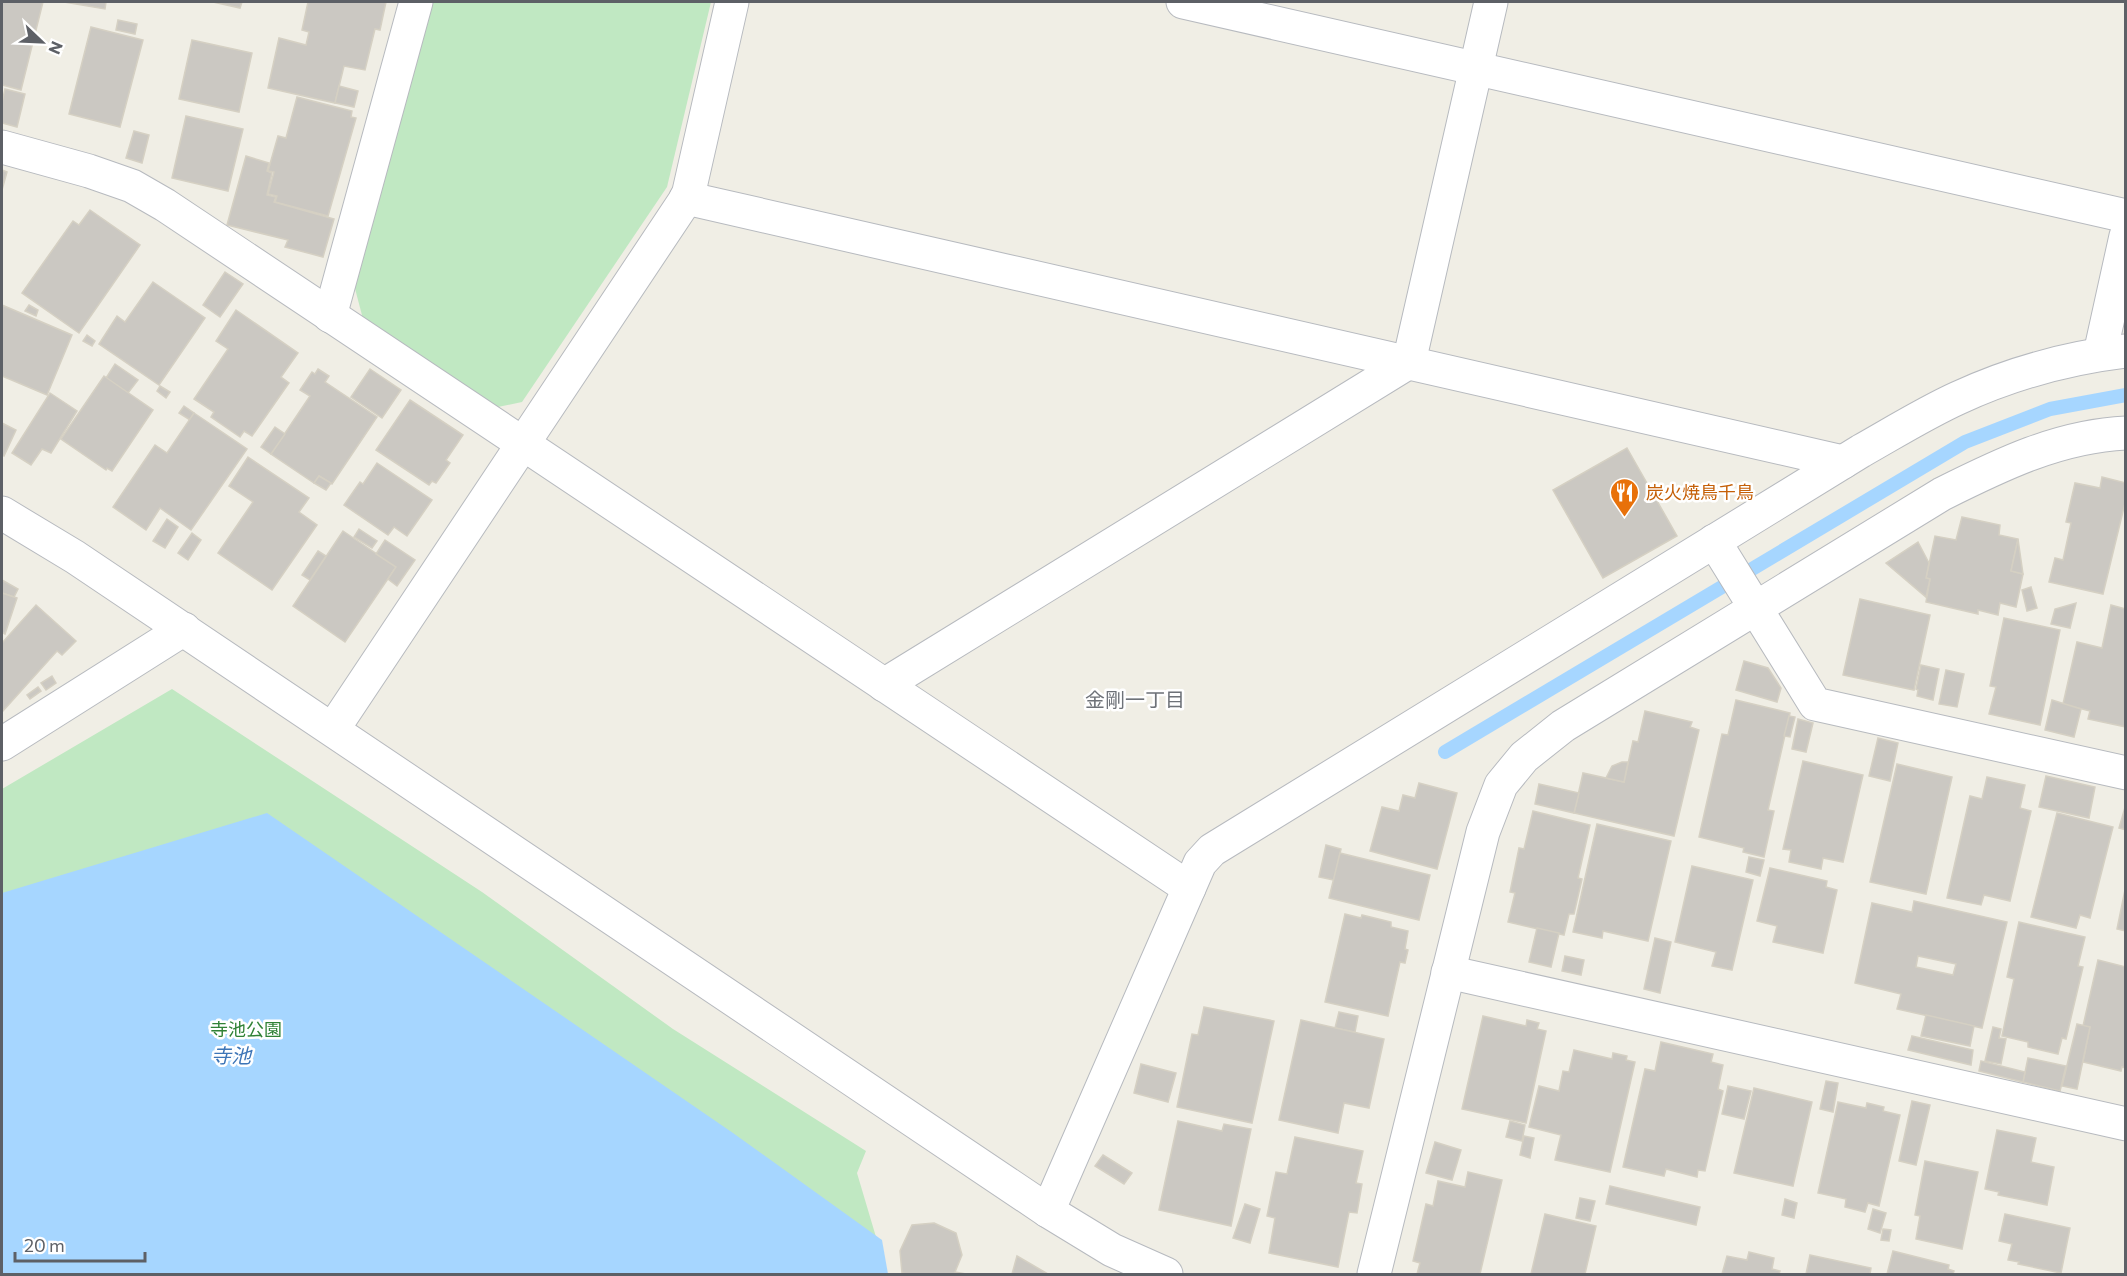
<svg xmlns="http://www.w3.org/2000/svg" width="2127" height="1276" viewBox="0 0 2127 1276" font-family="Commissioner,'Noto Sans JP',sans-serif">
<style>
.green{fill:#c0e8c2}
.water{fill:#a6d6ff}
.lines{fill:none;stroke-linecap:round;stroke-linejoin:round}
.stream{stroke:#a6d6ff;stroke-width:14}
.building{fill:#cbc8c2;stroke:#d5d0c3;stroke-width:1.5;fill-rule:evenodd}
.minor-casing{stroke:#b7babf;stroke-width:35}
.tertiary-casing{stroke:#b7babf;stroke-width:35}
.minor{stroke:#fff;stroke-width:33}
.tertiary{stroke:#fff;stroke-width:33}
.labels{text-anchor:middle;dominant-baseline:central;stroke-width:5;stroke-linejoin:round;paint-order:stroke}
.food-label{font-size:18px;fill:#c56008;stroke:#fff;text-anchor:start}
.park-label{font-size:18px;fill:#308236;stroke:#fff}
.neighbourhood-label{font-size:20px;fill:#6e7278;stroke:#fff}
.water-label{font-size:20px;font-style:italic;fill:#3d75b7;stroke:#fff}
</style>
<rect width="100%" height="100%" fill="#f0eee5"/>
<g class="green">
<path d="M429 2H711L667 187 522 402 493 408 363 319 353 281Z"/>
<path d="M172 689 482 892 673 1029 866 1151 857 1173 887 1274H2V789Z"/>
</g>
<path class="water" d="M267 813 733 1133 882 1240 888 1274H2V893Z"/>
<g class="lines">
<path class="stream" d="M1445 752 1965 442 2050 409 2126 395"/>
</g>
<g class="building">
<path d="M2 2H43L21 90 2 85Z"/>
<path d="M64 2H106L105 9Z"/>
<path d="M213 2H242L240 8Z"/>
<path d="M308 2H386L380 30 375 29 365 70 344 66 335 103 268 88 279 38 306 45 309 32 302 30Z"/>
<path d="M118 20 137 24 135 34 116 30Z"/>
<path d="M91 27 143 40 120 127 69 114Z"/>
<path d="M192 40 252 53 239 112 179 99Z"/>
<path d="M339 86 358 91 354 107 335 103Z"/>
<path d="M5 89 25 94 17 127 2 123V102Z"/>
<path d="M297 97 352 111 351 117 356 118 328 216 275 202 277 196 268 194 274 172 268 171 278 136 286 138Z"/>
<path d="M186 116 243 129 228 191 172 178Z"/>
<path d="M134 131 149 135 142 163 126 158Z"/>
<path d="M246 156 269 163 267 171 272 173 267 195 276 197 274 202 334 219 323 257 285 247 288 240 227 225Z"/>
<path d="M2 170 7 172 2 190Z"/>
<path d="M90 210 140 245 79 333 22 293 73 221 79 225Z"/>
<path d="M225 272 243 284 220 317 203 305Z"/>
<path d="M153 282 205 318 159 385 99 344 117 316 125 322Z"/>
<path d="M2 305 72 335 47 395 2 376Z"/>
<path d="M29 305 38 310 36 316 25 311Z"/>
<path d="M236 310 298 353 281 377 289 383 252 436 244 431 240 437 211 417 214 412 194 399 228 349 216 341Z"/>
<path d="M87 335 95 341 92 346 83 341Z"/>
<path d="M115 364 138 380 128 393 106 378Z"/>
<path d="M318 369 329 376 325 382 377 417 332 484 319 476 314 483 271 454 310 396 300 390 312 372 315 374Z"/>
<path d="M370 369 401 390 382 418 351 397Z"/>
<path d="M104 376 153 410 112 471 107 468 106 470 61 439Z"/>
<path d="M160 386 170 392 166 398 157 391Z"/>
<path d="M50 393 77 411 51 453 42 449 31 465 12 453Z"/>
<path d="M410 400 463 435 446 460 450 463 436 483 432 481 429 485 376 450Z"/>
<path d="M184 406 194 413 190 420 179 413Z"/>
<path d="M194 413 247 449 191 530 160 508 146 530 113 507 155 445 167 453Z"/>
<path d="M2 423 16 430 4 456 2 455Z"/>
<path d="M275 427 285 434 271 454 261 447Z"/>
<path d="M1627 448 1677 536 1603 578 1553 490Z"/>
<path d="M248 457 309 498 299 512 317 525 272 590 218 553 253 502 229 486Z"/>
<path d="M377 463 432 500 407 536 394 527 388 535 344 505 360 482 363 484Z"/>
<path d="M319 476 331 483 326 490 314 483Z"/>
<path d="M2102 477 2126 483V499L2103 594 2049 582 2055 558 2063 560 2071 523 2066 522 2075 483 2100 488Z"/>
<path d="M1962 517 2000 525 1999 535 2018 539 2011 571 2023 574 2016 607 2000 603 1998 615 1978 610V614L1926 602 1930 579 1926 578 1935 536 1956 540Z"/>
<path d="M167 519 178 527 165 548 153 541Z"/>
<path d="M359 529 377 541 372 548 354 537Z"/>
<path d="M343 531 396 567 345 642 293 606Z"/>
<path d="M192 533 201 540 188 560 178 553Z"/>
<path d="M2018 539 2023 574 2011 571Z"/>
<path d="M385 540 415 560 397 586 388 579 396 567 376 554Z"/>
<path d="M1918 542 1929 563 1926 578 1930 579 1926 597 1886 563Z"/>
<path d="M318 551 326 556 310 580 302 575Z"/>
<path d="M2 580 18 589 14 597 2 593Z"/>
<path d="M2031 587 2037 608 2027 611 2022 590Z"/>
<path d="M2 593 17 598 5 634 2 632Z"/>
<path d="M1860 599 1930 615 1914 690 1843 675Z"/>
<path d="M2076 603 2070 628 2051 624 2055 609Z"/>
<path d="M36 605 76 641 62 655 57 651 2 712V643Z"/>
<path d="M2111 605 2126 609V727L2088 719 2090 711 2063 704 2077 642 2102 648Z"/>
<path d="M2004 618 2060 630 2040 725 1989 714 1996 687 1990 686Z"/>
<path d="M1744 661 1768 668 1781 688 1777 702 1736 690Z"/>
<path d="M1921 665 1939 669 1933 700 1917 696 1918 690 1916 689Z"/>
<path d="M1946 670 1964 674 1957 707 1939 704Z"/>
<path d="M52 676 56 683 46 690 41 683Z"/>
<path d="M38 687 41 691 30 699 27 695Z"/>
<path d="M1736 700 1790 713 1768 810 1774 811 1764 857 1743 852 1744 848 1699 837 1722 734 1728 735Z"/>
<path d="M2052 700 2081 709 2074 737 2045 730Z"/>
<path d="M1645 711 1692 722 1690 727 1699 730 1674 836 1574 813 1583 773 1624 782 1633 741 1638 742Z"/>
<path d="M1789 716 1795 717 1790 737 1784 736Z"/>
<path d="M1798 719 1813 723 1806 752 1792 749Z"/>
<path d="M1878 738 1898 743 1890 781 1869 776Z"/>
<path d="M1803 761 1863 775 1843 862 1823 858 1821 869 1789 862 1791 850 1783 849Z"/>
<path d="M1622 762H1628L1624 782 1606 778 1612 766Z"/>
<path d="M1897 764 1952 777 1926 894 1870 882Z"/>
<path d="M2046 776 2095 787 2089 818 2039 807Z"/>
<path d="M1987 777 2025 785 2020 808 2031 811 2010 901 1984 895 1981 905 1947 898 1970 796 1982 799Z"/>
<path d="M1419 783 1457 793 1437 869 1370 851 1382 807 1399 811 1403 795 1415 798Z"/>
<path d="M1539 784 1579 793 1574 813 1535 804Z"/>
<path d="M2126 804V830L2119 828Z"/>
<path d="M1533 811 1590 825 1578 878 1582 879 1574 914H1569L1564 935 1508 922 1515 893 1510 892 1519 848 1524 849Z"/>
<path d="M2057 813 2113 827 2090 918 2080 915 2076 928 2031 917Z"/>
<path d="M1597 824 1671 841 1648 941 1603 931 1602 938 1573 932Z"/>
<path d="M1326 845 1341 849 1334 880 1319 877Z"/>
<path d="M1340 853 1430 875 1419 920 1329 898Z"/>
<path d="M1749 857 1764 860 1760 876 1746 872Z"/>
<path d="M1692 866 1753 880 1732 970 1712 966 1716 952 1675 942Z"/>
<path d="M1770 868 1827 881 1826 887 1837 890 1823 953 1773 942 1777 926 1757 921Z"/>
<path d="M2126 885V931L2117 929Z"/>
<path d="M1914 901 2007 922 1982 1028 1897 1009 1901 994 1855 983 1872 903 1912 912ZM1918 956 1956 964 1953 975 1916 967Z"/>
<path d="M1345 914 1361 918 1362 915 1391 922V927L1408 931 1405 949 1408 950 1405 963 1400 962 1388 1016 1325 1002Z"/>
<path d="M2019 922 2085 937 2078 966 2083 967 2066 1039 2062 1038 2058 1054 2028 1047V1042L2002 1036 2014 979 2007 977Z"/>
<path d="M1537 928 1559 933 1551 967 1529 962Z"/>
<path d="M1655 938 1671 942 1660 993 1644 989Z"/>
<path d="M1565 956 1584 960 1581 975 1562 971Z"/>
<path d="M2098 960 2126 967V1068L2122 1067 2121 1071 2083 1062 2090 1027 2083 1026Z"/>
<path d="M1204 1007 1274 1021 1252 1123 1177 1107 1192 1034 1198 1035Z"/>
<path d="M1339 1012 1358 1016 1355 1032 1335 1028Z"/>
<path d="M1926 1015 1974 1026 1970 1046 1921 1036Z"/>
<path d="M1483 1016 1526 1026 1527 1020 1539 1023 1537 1029 1546 1031 1526 1123 1462 1109Z"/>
<path d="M1301 1020 1384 1039 1369 1108 1344 1103 1338 1133 1279 1120Z"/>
<path d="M2077 1024 2090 1027 2077 1089 2062 1086Z"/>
<path d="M1993 1027 2001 1029 1999 1038 2006 1039 2001 1064 1985 1061Z"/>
<path d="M1912 1036 1973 1050 1971 1065 1908 1050Z"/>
<path d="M1661 1042 1713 1054 1711 1062 1723 1065 1718 1089 1723 1091 1705 1171 1698 1170 1697 1177 1666 1169 1664 1176 1623 1167 1645 1069 1655 1071Z"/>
<path d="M1574 1050 1612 1059 1613 1053 1627 1056 1626 1060 1635 1062 1610 1172 1555 1160 1561 1135 1529 1127 1539 1086 1559 1091 1563 1071 1569 1072Z"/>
<path d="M2028 1058 2066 1066 2060 1091 2023 1082Z"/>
<path d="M1981 1061 2025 1072 2023 1082 1979 1071Z"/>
<path d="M1141 1064 1176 1073 1168 1102 1134 1093Z"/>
<path d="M1826 1081 1838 1083 1833 1112 1820 1109Z"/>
<path d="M1728 1086 1751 1091 1744 1119 1722 1114Z"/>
<path d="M1754 1088 1812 1102 1793 1186 1734 1173Z"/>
<path d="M1912 1101 1930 1105 1916 1165 1899 1161Z"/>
<path d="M1838 1102 1866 1108 1867 1103 1884 1107 1883 1111 1900 1115 1879 1206 1868 1203 1865 1212 1845 1207 1846 1199 1818 1193Z"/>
<path d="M1178 1121 1222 1131 1224 1124 1251 1129 1231 1226 1159 1210Z"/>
<path d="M1510 1121 1525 1125 1522 1141 1506 1137Z"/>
<path d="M1997 1130 2036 1138 2031 1162 2054 1167 2047 1205 1998 1195 1999 1192 1985 1189Z"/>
<path d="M1524 1136 1534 1138 1530 1158 1520 1155Z"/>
<path d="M1295 1137 1363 1151 1356 1183 1362 1184 1357 1213 1349 1212 1338 1267 1269 1253 1275 1218 1267 1216 1276 1172 1287 1174Z"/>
<path d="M1435 1142 1461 1150 1452 1180 1426 1173Z"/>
<path d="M1103 1155 1132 1173 1124 1184 1095 1166Z"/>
<path d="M1925 1161 1978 1172 1962 1249 1916 1239 1920 1216 1915 1215Z"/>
<path d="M1468 1172 1502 1180 1480 1274H1417L1420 1263 1413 1261 1426 1204 1433 1206 1438 1181 1465 1187Z"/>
<path d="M1610 1186 1700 1207 1696 1225 1606 1204Z"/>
<path d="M1580 1198 1595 1201 1590 1221 1576 1218Z"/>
<path d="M1785 1199 1797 1203 1794 1218 1782 1215Z"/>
<path d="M1245 1204 1260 1209 1250 1243 1233 1238Z"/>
<path d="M1873 1209 1886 1213 1880 1233 1868 1229Z"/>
<path d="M1545 1214 1596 1226 1585 1274H1531Z"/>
<path d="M2005 1214 2070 1228 2061 1273 2018 1264 2019 1262 2008 1260 2012 1244 1999 1241Z"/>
<path d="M934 1223 956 1233 962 1255 955 1272 966 1274H907L902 1273 900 1251 912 1225Z"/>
<path d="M1883 1229 1891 1230 1889 1241 1881 1240Z"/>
<path d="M1893 1251 1949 1265 1948 1269 1954 1271 1953 1274H1887Z"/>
<path d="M1749 1252 1774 1258 1772 1269 1780 1271 1779 1274H1722L1727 1256 1747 1260Z"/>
<path d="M1810 1255 1871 1268 1870 1274H1806Z"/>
<path d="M1017 1256 1048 1274H1012Z"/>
</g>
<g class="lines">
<defs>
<g id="minor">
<path d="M1183 2 2126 216"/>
<path d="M2 147 89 171 132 186 165 205 1189 888"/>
<path d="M686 198 1843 462"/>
<path d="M330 316 416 2"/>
<path d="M2100 354 2126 236"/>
<path d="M1714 541 1815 704 2126 773"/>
<path d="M884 685 1409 362 1491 2"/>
<path d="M333 729 688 196 732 2"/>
<path d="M2 744 184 629"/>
<path d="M1448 972 2126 1124"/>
<path d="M1048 1211 1200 863 1212 850 1861 451C1893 433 1925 413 1958 398 2012 373 2067 358 2126 351"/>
</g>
<g id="tertiary">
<path d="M2 513 75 557 1048 1211 1112 1250 1166 1274"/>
<path d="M1374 1274 1483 832 1501 785 1524 757 1563 726 1942 494C2000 465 2059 436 2126 433"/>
</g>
</defs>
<use href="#minor" class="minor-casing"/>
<use href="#tertiary" class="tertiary-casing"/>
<use href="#minor" class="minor"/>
<use href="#tertiary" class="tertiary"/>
</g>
<defs>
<symbol id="restaurant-pin" viewBox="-11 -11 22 30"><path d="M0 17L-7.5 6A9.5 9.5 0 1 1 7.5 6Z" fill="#e8710a" stroke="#fff"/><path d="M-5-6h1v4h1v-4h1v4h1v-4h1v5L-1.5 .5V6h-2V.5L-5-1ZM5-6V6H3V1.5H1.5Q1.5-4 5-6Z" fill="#fff"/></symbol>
</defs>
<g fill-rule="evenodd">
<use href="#restaurant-pin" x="1608" y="476" width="33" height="45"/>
</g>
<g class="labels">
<g class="food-label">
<text x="1646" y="492">炭火焼鳥千鳥</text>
</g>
<g class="park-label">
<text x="246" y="1029">寺池公園</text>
</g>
<g class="neighbourhood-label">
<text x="1135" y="699">金剛一丁目</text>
</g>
<g class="water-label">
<text x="231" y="1055">寺池</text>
</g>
</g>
<rect width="2127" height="1276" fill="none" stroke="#5d6066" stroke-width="6"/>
<g transform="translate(42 42) rotate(113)" stroke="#ffffff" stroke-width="4.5" paint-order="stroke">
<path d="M0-4.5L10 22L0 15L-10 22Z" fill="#5d6066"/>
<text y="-9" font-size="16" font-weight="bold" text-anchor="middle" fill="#5d6066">N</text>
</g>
<path d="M15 1252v9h130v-9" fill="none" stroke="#5d6066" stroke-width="3"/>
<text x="24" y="1252" font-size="18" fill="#5d6066" stroke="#ffffff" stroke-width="4.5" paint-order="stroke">20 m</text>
</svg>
